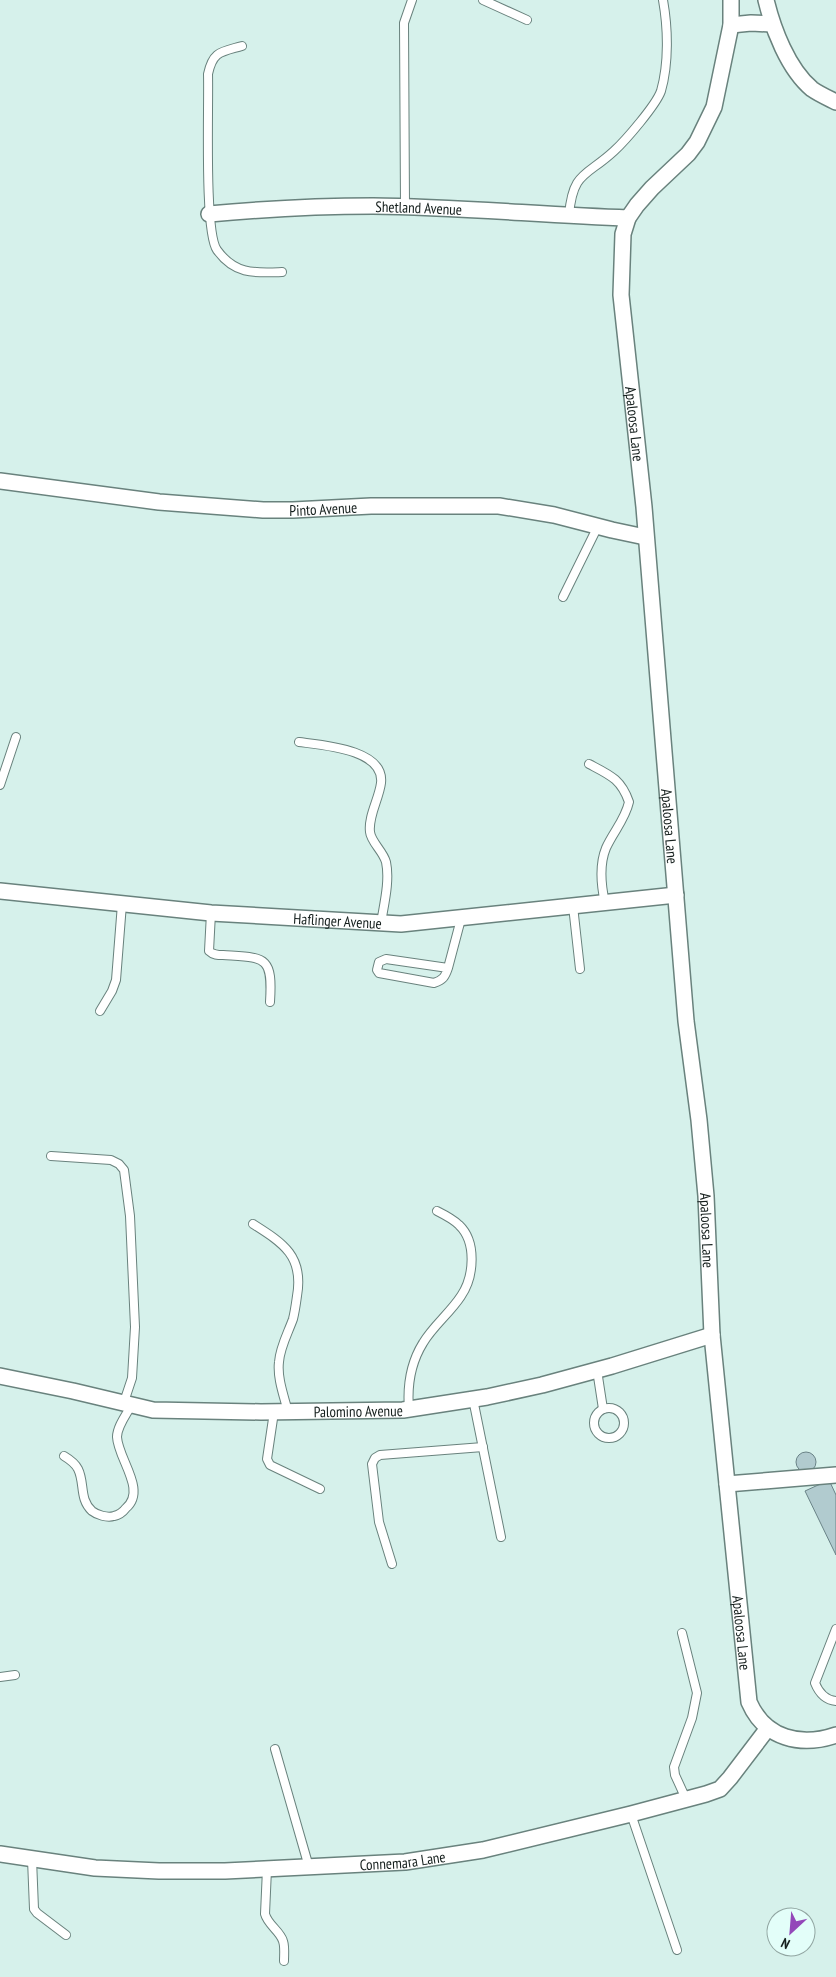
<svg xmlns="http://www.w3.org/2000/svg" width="836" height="1977" viewBox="0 0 836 1977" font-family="'PT Sans Narrow',sans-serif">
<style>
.building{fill:#b1cbcf;stroke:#6a8387}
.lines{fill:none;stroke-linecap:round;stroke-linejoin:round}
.lane-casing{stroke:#69827d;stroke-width:10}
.street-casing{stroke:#69827d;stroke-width:18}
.lane{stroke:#fff;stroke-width:8}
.street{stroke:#fff;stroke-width:15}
.labels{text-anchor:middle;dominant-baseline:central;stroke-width:4.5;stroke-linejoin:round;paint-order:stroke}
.street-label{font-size:15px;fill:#151f1d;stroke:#e3fef9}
</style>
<rect width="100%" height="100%" fill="#d6f1eb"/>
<g class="building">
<circle cx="806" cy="1462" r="10"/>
<path d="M829 1480 836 1495V1555L805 1491Z"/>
</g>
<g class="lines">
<defs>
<g id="lane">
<path d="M483 0 527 20"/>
<path d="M242 46C221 52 213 51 208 74 209 104 204 232 217 250 235 275 255 273 282 272"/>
<path d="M405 207 404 23 412 0"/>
<path d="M569 215C573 171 586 177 614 151 626 140 656 105 661 91 669 63 668 28 663 0"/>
<path d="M563 597 598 526"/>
<path d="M299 742C321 745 385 749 381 783 379 799 368 816 370 832 371 842 383 851 386 862 390 881 384 904 381 923"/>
<path d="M589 764C610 775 621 779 629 802 625 820 613 832 606 848 599 865 601 885 605 903"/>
<path d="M0 785 16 737"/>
<path d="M573 906 580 969"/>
<path d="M211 913 209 951C213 955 218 955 223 955 265 958 273 955 270 1002"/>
<path d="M448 968 386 959 379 962 377 970 379 973 434 983C443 980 445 977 448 968L461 919"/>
<path d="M100 1011 112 991 116 980 122 904"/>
<path d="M51 1156 111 1160 119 1164 124 1170 130 1216 135 1327 132 1378 123 1405"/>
<path d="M253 1224C283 1243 304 1256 297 1296 296 1303 295 1311 293 1319 288 1333 280 1347 279 1362 277 1378 284 1396 288 1412"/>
<path d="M597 1370 603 1409"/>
<path d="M473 1399 501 1537"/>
<circle cx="609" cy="1423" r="15"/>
<path d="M409 1409C407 1385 410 1364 423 1343 433 1326 450 1313 461 1296 474 1277 477 1242 459 1225 453 1219 445 1215 437 1211"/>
<path d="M274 1412 267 1459 270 1465 320 1489"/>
<path d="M64 1456C69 1459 75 1463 78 1469 85 1483 79 1499 92 1511 97 1515 107 1518 114 1516 119 1515 123 1512 126 1508 147 1490 118 1459 117 1437 117 1427 126 1415 131 1406"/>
<path d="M392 1564 379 1522 372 1464 375 1458 380 1455 483 1447"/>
<path d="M836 1629 815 1683C819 1693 825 1700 836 1701"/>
<path d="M682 1633 697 1693 692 1718 674 1767 675 1775 686 1799"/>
<path d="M0 1677 15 1675"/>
<path d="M275 1749 309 1867"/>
<path d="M631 1814 677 1950"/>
<path d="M32 1859 34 1909 37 1913 66 1935"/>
<path d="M267 1869 265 1914C268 1925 280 1931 283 1941 285 1947 284 1955 284 1961"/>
</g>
<g id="street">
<path id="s1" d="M731 0V25L714 107 697 142 688 154 652 188 637 205 628 218 623 234 621 295 644 507 686 1021 699 1120 706 1196 712 1335 749 1702C765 1739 801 1747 836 1735"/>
<path d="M766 0C773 29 788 69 812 89 819 94 828 98 836 102"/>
<path d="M731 25 751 23 772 24"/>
<path id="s2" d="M209 214C264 209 318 206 373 206 458 207 543 215 628 218"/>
<path id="s3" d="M0 481 159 502 263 510H293L371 506H499L554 515 612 530 645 537"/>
<path id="s4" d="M0 891 211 913 401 924 676 895"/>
<path id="s5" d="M0 1376 73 1391 153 1410 261 1412 403 1410 487 1397 542 1385 612 1366 712 1335"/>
<path d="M727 1484 836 1475"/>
<path id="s6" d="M0 1854 95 1868 159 1871H225L405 1862 483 1850 631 1814 706 1794 720 1789 730 1778 768 1728"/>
</g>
</defs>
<use href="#lane" class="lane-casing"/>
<use href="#street" class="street-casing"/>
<use href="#lane" class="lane"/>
<use href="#street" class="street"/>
</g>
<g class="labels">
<g class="street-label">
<text stroke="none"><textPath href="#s2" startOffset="210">Shetland Avenue</textPath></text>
<text stroke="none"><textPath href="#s1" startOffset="458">Apaloosa Lane</textPath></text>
<text stroke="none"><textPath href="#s3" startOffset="325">Pinto Avenue</textPath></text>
<text stroke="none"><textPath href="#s1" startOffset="862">Apaloosa Lane</textPath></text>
<text stroke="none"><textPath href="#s4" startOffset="339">Haflinger Avenue</textPath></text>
<text stroke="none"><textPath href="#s1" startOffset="1268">Apaloosa Lane</textPath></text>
<text stroke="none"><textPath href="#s5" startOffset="362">Palomino Avenue</textPath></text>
<text stroke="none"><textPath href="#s1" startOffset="1672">Apaloosa Lane</textPath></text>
<text stroke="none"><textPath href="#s6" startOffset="404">Connemara Lane</textPath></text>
</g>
</g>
<g transform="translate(791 1932) rotate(206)"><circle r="24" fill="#e3fef9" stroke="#91a5a1"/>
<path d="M0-4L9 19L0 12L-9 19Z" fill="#9348b9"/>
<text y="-8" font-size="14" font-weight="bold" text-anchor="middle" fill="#151f1d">N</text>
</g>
</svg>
